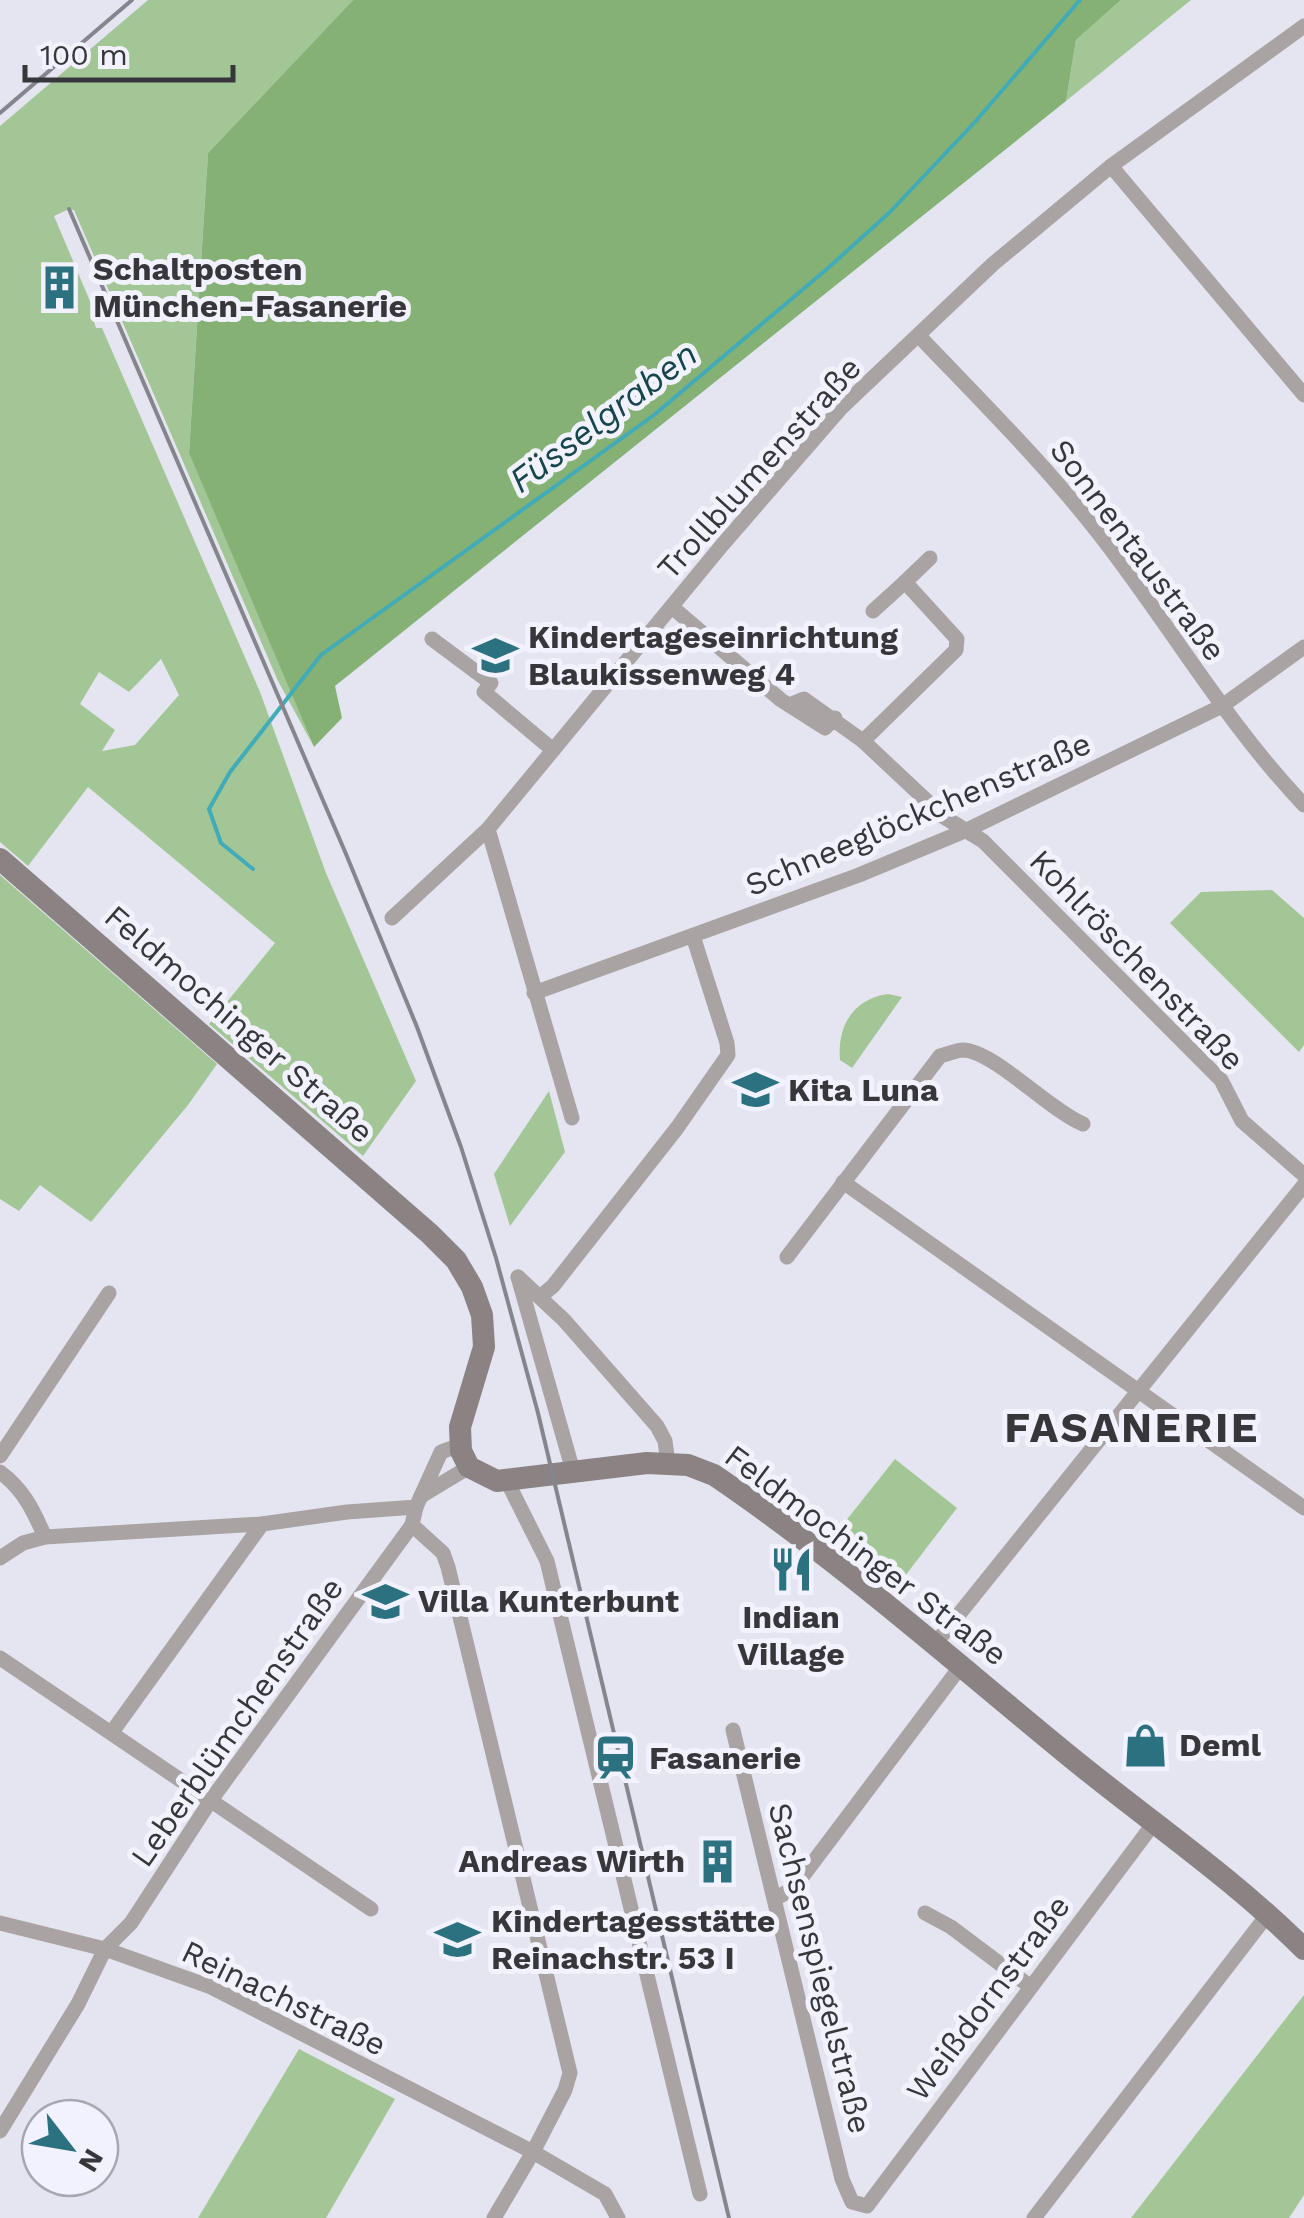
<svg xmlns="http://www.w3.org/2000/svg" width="1304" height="2218" viewBox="0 0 1304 2218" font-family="'Work Sans',sans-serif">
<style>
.green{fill:#a3c697;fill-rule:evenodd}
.forest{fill:#85b175}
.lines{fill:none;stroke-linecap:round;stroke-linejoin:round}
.stream{stroke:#41abb7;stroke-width:4}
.minor{stroke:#a9a3a3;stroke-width:15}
.secondary{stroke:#8b8383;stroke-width:22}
.rail{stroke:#85868d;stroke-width:4}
.labels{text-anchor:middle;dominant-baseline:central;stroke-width:10;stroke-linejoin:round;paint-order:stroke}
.poi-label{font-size:32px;font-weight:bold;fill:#37373b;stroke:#f1f2fe;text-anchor:start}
.street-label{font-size:32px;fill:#37373b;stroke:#f1f2fe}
.water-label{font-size:35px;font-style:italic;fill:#16454b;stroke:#f1f2fe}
.district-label{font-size:42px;font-weight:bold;letter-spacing:2.5px;fill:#37373b;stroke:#f1f2fe}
</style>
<rect width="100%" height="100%" fill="#e4e5f0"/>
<g class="green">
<path d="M148 0H353L208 153 189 452 314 747 278 681 74 210 69 209 54 216 95 313 92 315 96 328H102L260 692 326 873 416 1081 363 1156 209 1024 275 943 88 787 28 866 0 842V126ZM161 659 179 695 135 745 102 751 115 730 80 704 99 672 129 692Z"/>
<path d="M1121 0H1191L1066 101 1076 40Z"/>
<path d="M0 875 217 1064 188 1105 91 1222 40 1185 19 1211 0 1199Z"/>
<path d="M1272 890 1304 918V1045L1299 1052 1170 923 1201 892Z"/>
<path d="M888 994 902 997 852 1068 840 1060C837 1026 853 999 888 994Z"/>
<path d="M549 1091 565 1152 510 1226 494 1174Z"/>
<path d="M895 1459 957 1508 892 1593 829 1542Z"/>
<path d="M1304 1995V2195L1289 2218H1131Z"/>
<path d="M299 2049 395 2099 326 2218H198Z"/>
</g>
<path class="forest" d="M353 0H1121L1076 40 1066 101 335 686 342 718 314 747 189 453 208 153Z"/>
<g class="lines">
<path class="stream" d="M253 869 221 843 209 809 230 772 321 655 654 415 827 269 890 212 975 122 1080 0"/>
<g class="minor">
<path d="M1111 166 1304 395"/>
<path d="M919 336C982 402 1047 466 1103 539 1171 627 1227 724 1304 805"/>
<path d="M672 607 781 700 825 728 835 718"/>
<path d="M873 611 905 582"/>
<path d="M432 639 491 683 484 692 553 750"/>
<path d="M790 705 804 699 863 741 944 817 983 841 1221 1080 1242 1121 1304 1175"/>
<path d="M863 741 956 650 957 639 905 582 930 558"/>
<path d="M488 829 572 1118"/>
<path d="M392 918 488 829 723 544 841 408 993 264 1111 166 1304 26"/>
<path d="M534 993 859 875 967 830 1222 706 1304 647"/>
<path d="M843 1182 1304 1508"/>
<path d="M787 1257 940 1056C946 1055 956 1050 963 1050 994 1051 1049 1110 1083 1124"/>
<path d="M518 1277 564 1320 657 1426 665 1441 668 1463"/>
<path d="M518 1277 573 1471"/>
<path d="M540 1297 553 1286 677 1128 728 1055 727 1043 693 936"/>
<path d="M0 1456 109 1293"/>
<path d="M0 1472C24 1490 33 1510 45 1537"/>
<path d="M507 1481 547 1561 700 2194"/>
<path d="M421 1496 469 1467"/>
<path d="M416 1507 412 1525 443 1553 448 1567 570 2073 565 2090 533 2152 494 2218"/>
<path d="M0 1558 23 1543 45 1537 262 1524 347 1512 416 1507 441 1452 460 1445"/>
<path d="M935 1644 1304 1185"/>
<path d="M0 1658 371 1909"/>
<path d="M733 1730 842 2179 852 2202 867 2206 1154 1823"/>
<path d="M112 1732 262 1524"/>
<path d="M776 1898 793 1889 961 1666"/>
<path d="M925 1913 951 1927 1031 1987"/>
<path d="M0 1923 105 1949 211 1987 533 2152 605 2194 618 2218"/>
<path d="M0 2131 78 2004 105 1949 131 1923 211 1800 412 1525"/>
<path d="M1034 2218 1268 1914"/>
</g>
<path class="secondary" d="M0 859 430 1234 456 1260 472 1287 482 1315 484 1347 460 1427 461 1451 469 1467 497 1481 647 1463 688 1465 714 1475C838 1559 952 1660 1068 1755 1146 1819 1232 1877 1304 1949"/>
<g class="rail">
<path d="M0 113 132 0"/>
<path d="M69 209 346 854 417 1027 461 1147 496 1258 538 1413 729 2218"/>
</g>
</g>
<defs>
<symbol id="building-bare" viewBox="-9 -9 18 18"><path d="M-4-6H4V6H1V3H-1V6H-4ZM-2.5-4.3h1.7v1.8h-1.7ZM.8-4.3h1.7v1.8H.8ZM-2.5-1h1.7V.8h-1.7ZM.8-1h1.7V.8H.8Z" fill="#2c7180" stroke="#f1f2fe" stroke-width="2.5" paint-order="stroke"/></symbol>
<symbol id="school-bare" viewBox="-9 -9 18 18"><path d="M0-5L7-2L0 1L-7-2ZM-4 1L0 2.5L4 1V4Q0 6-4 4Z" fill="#2c7180" stroke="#f1f2fe" stroke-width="2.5" paint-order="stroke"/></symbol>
<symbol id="restaurant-bare" viewBox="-9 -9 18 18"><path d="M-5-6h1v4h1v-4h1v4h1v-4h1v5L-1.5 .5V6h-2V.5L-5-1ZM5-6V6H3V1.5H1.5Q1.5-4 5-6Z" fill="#2c7180" stroke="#f1f2fe" stroke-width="2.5" paint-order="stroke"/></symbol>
<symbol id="shop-bare" viewBox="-9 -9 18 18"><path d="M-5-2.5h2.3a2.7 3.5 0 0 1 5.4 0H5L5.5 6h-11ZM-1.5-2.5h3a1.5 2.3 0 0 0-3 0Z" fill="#2c7180" stroke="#f1f2fe" stroke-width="2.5" paint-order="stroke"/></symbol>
<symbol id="station-bare" viewBox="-9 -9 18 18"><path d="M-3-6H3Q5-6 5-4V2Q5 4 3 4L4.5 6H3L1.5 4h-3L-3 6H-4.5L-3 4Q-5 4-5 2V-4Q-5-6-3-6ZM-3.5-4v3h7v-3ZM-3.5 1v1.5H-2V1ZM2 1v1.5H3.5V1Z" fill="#2c7180" stroke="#f1f2fe" stroke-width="2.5" paint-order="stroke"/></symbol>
</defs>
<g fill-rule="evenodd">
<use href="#building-bare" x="28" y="256" width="63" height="63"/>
<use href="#school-bare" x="464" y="624" width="63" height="63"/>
<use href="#school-bare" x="724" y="1058" width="63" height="63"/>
<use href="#restaurant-bare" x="760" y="1538" width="63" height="63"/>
<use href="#school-bare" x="354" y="1570" width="63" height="63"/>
<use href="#shop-bare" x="1114" y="1714" width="63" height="63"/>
<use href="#station-bare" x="584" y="1726" width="63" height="63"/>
<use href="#building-bare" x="686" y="1830" width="63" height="63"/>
<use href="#school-bare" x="426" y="1908" width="63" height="63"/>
</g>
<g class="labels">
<g class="poi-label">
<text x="93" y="269">Schaltposten<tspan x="93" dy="37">München-Fasanerie</tspan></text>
<text x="528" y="637">Kindertageseinrichtung<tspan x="528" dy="37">Blaukissenweg 4</tspan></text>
<text x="788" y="1090">Kita Luna</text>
<text x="418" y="1601">Villa Kunterbunt</text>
<text x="791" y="1617" text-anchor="middle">Indian<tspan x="791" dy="37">Village</tspan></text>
<text x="1179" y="1745">Deml</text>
<text x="649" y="1758">Fasanerie</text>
<text x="685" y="1861" text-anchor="end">Andreas Wirth</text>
<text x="491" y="1921">Kindertagesstätte<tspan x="491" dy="37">Reinachstr. 53 I</tspan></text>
</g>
<g class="street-label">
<text transform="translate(759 468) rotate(-48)">Trollblumenstraße</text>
<text transform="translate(1138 550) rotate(53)">Sonnentaustraße</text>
<text transform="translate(918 814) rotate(-23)">Schneeglöckchenstraße</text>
<text transform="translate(1137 960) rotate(46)">Kohlröschenstraße</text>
<text transform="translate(239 1024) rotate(41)">Feldmochinger Straße</text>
<text transform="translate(866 1555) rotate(37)">Feldmochinger Straße</text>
<text transform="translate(237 1722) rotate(-55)">Leberblümchenstraße</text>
<text transform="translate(820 1968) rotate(76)">Sachsenspiegelstraße</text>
<text transform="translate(284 1998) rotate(26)">Reinachstraße</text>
<text transform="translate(988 1998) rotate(-53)">Weißdornstraße</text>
</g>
<g class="water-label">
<text transform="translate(603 417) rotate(-37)">Füsselgraben</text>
</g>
<g class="district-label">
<text x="1132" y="1427">FASANERIE</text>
</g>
</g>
<g transform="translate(70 2148) rotate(121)"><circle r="48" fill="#f1f2fe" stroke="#a7a7b0" stroke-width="2.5"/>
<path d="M0-8L18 38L0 25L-18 38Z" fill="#2c7180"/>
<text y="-15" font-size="28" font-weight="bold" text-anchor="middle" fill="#37373b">N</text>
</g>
<path d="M25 65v15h208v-15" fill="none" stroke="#37373b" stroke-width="5"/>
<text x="40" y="65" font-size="30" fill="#37373b" stroke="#f1f2fe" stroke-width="8" paint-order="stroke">100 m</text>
</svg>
